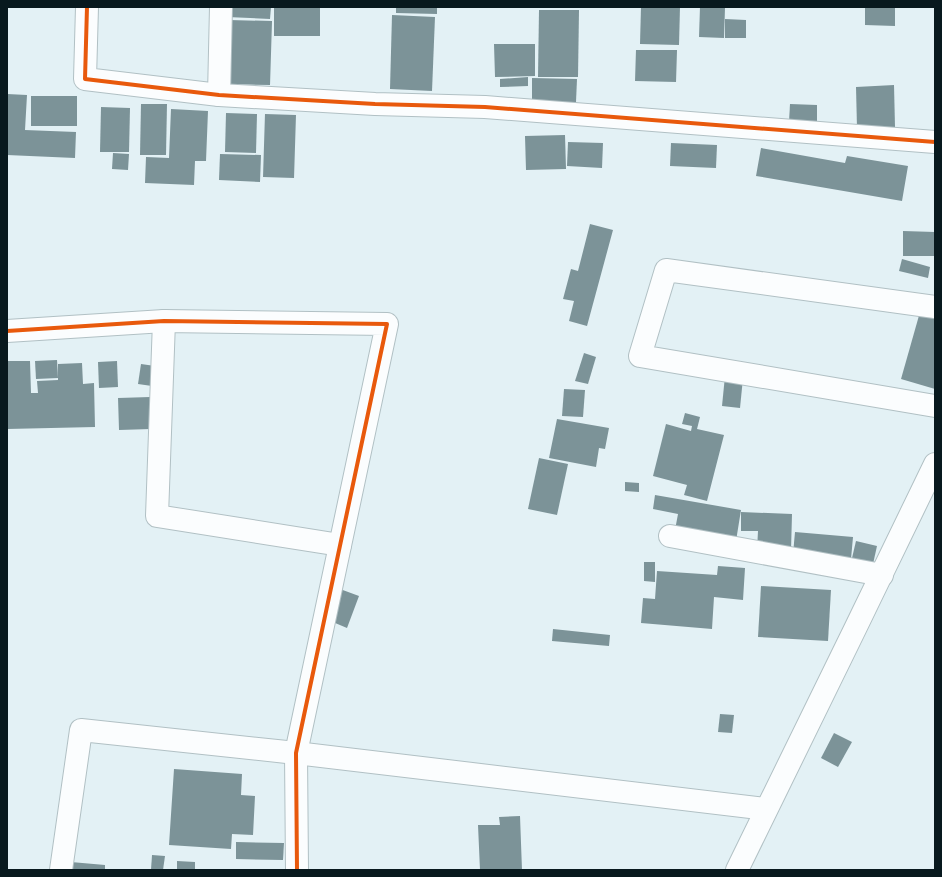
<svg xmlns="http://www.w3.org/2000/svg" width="942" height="877" viewBox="0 0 942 877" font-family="'Roboto Condensed',sans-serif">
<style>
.building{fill:#7c9398}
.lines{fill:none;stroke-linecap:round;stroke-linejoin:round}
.minor-casing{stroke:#b1c0c4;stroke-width:24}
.minor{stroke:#fbfdfe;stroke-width:22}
.cycleway-casing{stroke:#fdfdfd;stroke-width:6}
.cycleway{stroke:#e8590c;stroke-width:4}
</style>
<rect width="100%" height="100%" fill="#e3f1f5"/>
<g class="building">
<path d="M227 7H271L270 19 227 17Z"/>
<rect x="274" y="7" width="46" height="29"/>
<path d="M396 7H437V14L396 13Z"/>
<path d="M641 7H680L679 45 640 44Z"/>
<path d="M700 7 725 8 724 38 699 37Z"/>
<path d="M865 7H895V26L865 25Z"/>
<path d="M539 10H579L578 77H538Z"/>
<path d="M392 15 435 17 432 91 390 89Z"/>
<path d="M725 19 746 20V38H725Z"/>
<path d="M229 20 272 21 270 85 227 84Z"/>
<path d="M494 44H535V76L495 77Z"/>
<path d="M636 50H677L676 82 635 81Z"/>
<path d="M528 77V86L500 87V79Z"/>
<path d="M532 78 577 79 576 102H532Z"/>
<path d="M894 85 895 127 857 128 856 87Z"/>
<path d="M7 94 27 95 25 130 76 132 75 158 7 155Z"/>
<rect x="31" y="96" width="46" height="30"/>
<path d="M141 104H167L166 155H140Z"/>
<path d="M790 104 817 105V122H789Z"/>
<path d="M101 107 130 108 129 152H100Z"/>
<path d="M171 109 208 111 206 161H195L194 185 145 183 146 157 169 158Z"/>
<path d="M226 113 257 114 256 153 225 152Z"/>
<path d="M265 114 296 115 294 178 263 177Z"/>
<path d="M565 135 566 169 526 170 525 136Z"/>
<path d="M568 142 603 143 602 168 567 166Z"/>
<path d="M671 143 717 145 716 168 670 166Z"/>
<path d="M761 148 845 163 847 156 908 166 902 201 756 176Z"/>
<path d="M113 153 129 154 128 170 112 169Z"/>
<path d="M220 154 261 155 260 182 219 180Z"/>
<path d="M590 224 613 230 587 326 569 321 574 301 563 299 571 269 578 271Z"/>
<path d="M903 231 935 232V256H903Z"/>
<path d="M902 259 930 267 928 278 899 271Z"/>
<path d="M920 312 935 316V389L901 379Z"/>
<path d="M584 353 596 357 588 384 575 381Z"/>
<path d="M57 360 58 378 36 379 35 361Z"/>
<path d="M7 361H30L31 393H38L37 381 58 380V383V364L82 363 83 384 94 383 95 427 7 429Z"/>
<path d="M117 361 118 387 99 388 98 362Z"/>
<path d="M141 364 155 366 152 386 138 384Z"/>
<path d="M725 376 743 378 740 408 722 406Z"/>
<path d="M564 389 585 390 583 417 562 416Z"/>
<path d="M150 397 151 429 119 430 118 398Z"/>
<path d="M685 413 700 417 697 429 724 435 707 501 684 495 687 485 653 476 666 424 691 431 692 426 682 424Z"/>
<path d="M557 419 609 428 605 449 599 448 596 467 549 458Z"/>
<path d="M539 458 568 464 557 515 528 509Z"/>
<path d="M625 482 639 483V492L625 491Z"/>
<path d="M655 495 741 510 736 541 675 530 678 514 653 509Z"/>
<path d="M741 512 792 514 791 551 757 550 758 531H741Z"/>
<path d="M795 532 853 537 851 559 793 554Z"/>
<path d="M856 541 877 546 873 564 852 558Z"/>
<path d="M644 562H655V582L644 581Z"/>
<path d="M718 566 745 568 743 600 714 597 712 629 641 623 643 598 655 599 657 571 717 575Z"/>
<path d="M761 586 831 590 828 641 758 637Z"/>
<path d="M340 589 359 596 347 628 328 620Z"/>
<path d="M553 629 610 635 609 646 552 641Z"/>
<path d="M720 714 734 715 732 733 718 732Z"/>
<path d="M834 733 852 742 838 767 821 758Z"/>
<path d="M174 769 242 774 241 795 255 796 253 835 232 834 231 849 169 845Z"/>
<path d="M520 816 522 870H480L478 825H500L499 817Z"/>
<path d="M236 842 284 843 283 860 236 859Z"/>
<path d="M152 855 165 856 163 870H151Z"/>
<path d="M177 861 195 862V870H177Z"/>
<path d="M71 862 105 865V870H70Z"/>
</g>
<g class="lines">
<defs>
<g id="minor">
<path d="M87 7 85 79 219 95 375 104 485 107 935 142"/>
<path d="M219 95 221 7"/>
<path d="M935 307 666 270 640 356 935 406"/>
<path d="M164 321 157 516 340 545"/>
<path d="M7 331 164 321 387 324 296 753 297 870"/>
<path d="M670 536 882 575"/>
<path d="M61 870 81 730 296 753 766 809"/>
<path d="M737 870C803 734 870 600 935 464"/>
</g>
</defs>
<use href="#minor" class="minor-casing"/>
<use href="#minor" class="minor"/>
<defs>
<g id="cycleway">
<path d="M87 7 85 79 219 95 375 104 485 107 935 142"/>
<path d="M7 331 164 321 387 324 296 753 297 870"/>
</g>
</defs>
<use href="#cycleway" class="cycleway-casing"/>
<use href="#cycleway" class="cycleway"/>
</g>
<rect width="942" height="877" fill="none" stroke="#08191e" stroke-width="16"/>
</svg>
